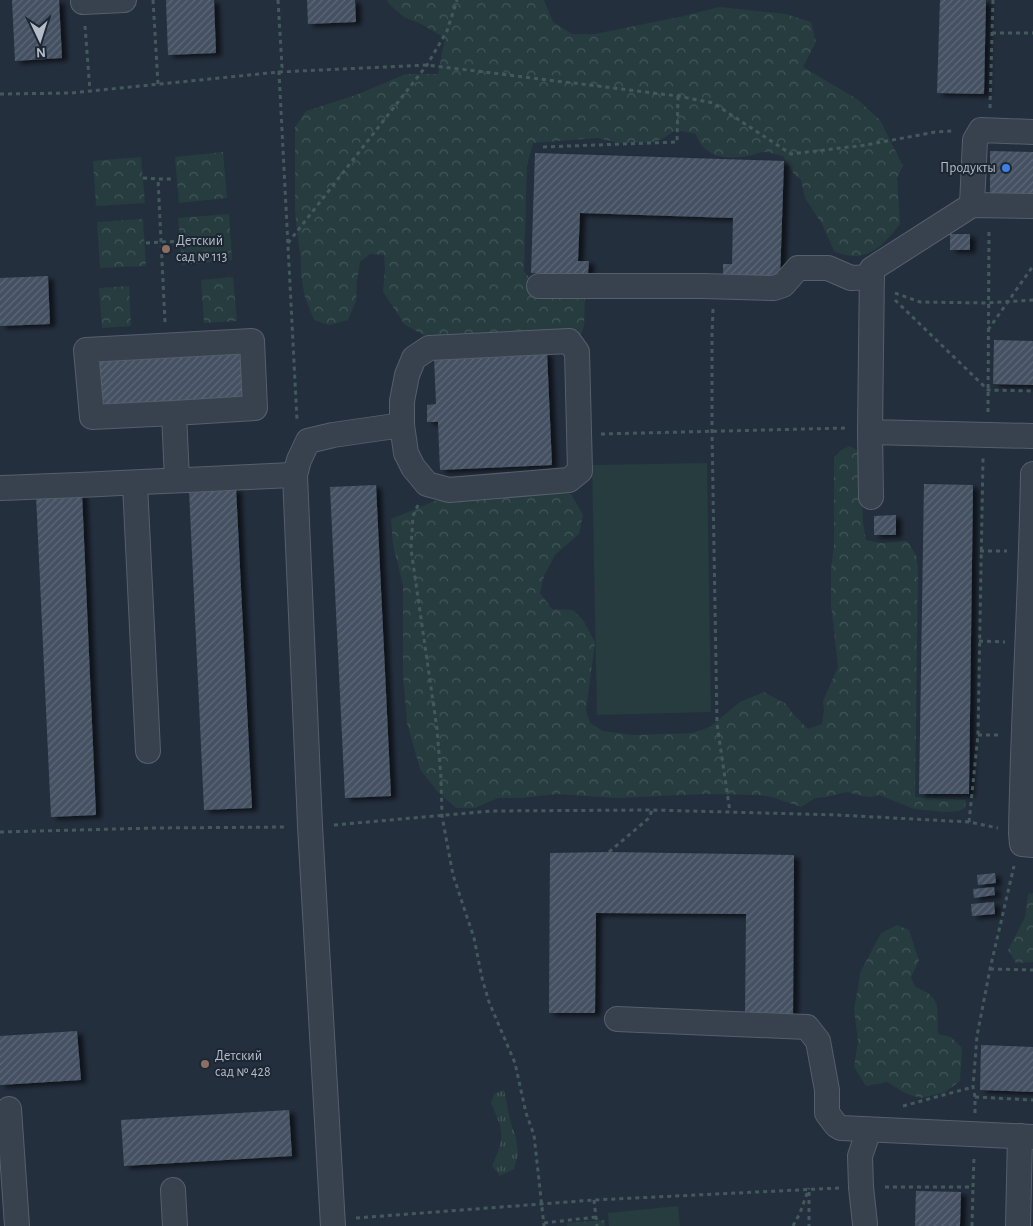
<svg xmlns="http://www.w3.org/2000/svg" width="1033" height="1226" viewBox="0 0 1033 1226" font-family="'Alegreya Sans',sans-serif">
<style>
.grass{fill:url(#grass-tufts)}
.forest{fill:url(#forest-crowns)}
.pitch{fill:#263c3f}
.building{fill:url(#building-hatch);filter:url(#shadow)}
.lines{fill:none;stroke-linecap:round;stroke-linejoin:round}
.minor-casing{stroke:#565f6c;stroke-width:26}
.path{stroke:#44595c;stroke-width:3;stroke-dasharray:4 4;stroke-linecap:butt}
.minor{stroke:#38414e;stroke-width:24}
.shop-dot{fill:#3f7fe0;stroke:#1d2633;stroke-width:2}
.education-dot{fill:#8d6e63;stroke:#1d2633;stroke-width:2}
.labels{text-anchor:middle;dominant-baseline:central;stroke-width:4;stroke-linejoin:round;paint-order:stroke}
.poi-label{font-size:14px;fill:#b4bcc9;stroke:#1d2633;text-anchor:start}
</style>
<defs>
<pattern id="grass-tufts" width="24" height="20" patternUnits="userSpaceOnUse" patternTransform="scale(1.25)"><rect width="24" height="20" fill="#263c3f"/><path d="M3 7l-1-3M5 7V3M7 7l1-3M15 17l-1-3M17 17v-4M19 17l1-3" fill="none" stroke="#435659"/></pattern>
<pattern id="forest-crowns" width="20" height="18" patternUnits="userSpaceOnUse" patternTransform="scale(1.25)"><rect width="20" height="18" fill="#263c3f"/><path d="M2 6a3 3 0 1 1 6 0M12 15a3 3 0 1 1 6 0" fill="none" stroke="#435659"/></pattern>
<pattern id="building-hatch" width="6" height="6" patternUnits="userSpaceOnUse" patternTransform="scale(1.25)"><rect width="6" height="6" fill="#455162"/><path d="M-1 1l2-2M0 6l6-6M5 7l2-2" fill="none" stroke="#5d6877"/></pattern>
<filter id="shadow"><feDropShadow dx="5.5" dy="3" stdDeviation="2.5" flood-color="#0009"/></filter>
</defs>
<rect width="100%" height="100%" fill="#242f3e"/>
<path class="grass" d="M504 1090 510 1120 516 1138 518 1154 514 1169 500 1176 492 1166C505 1136 504 1132 491 1103L494 1094Z"/>
<g class="forest">
<path d="M387 0H544L553 22 572 34H595L684 16 719 7 786 14 811 22 816 42 803 67 857 99 880 120 903 166 897 178 900 224C882 247 865 265 834 251L822 224 805 198 801 180 794 174 783 156C777 155 770 152 764 152 759 152 754 155 748 156 726 160 704 158 696 134L676 130 662 139 653 142 620 143 597 138 533 143 527 165 524 271 533 282 585 295 584 326 579 340 435 341 405 325 383 292 385 269 384 255 370 254 360 262 357 281 356 301 348 320 329 325 314 320 305 297 301 276V260L297 231 295 209V127L306 111 356 95 406 74H438L445 38 419 23 405 18 388 3Z"/>
<path d="M223 152 227 198 179 203 175 157Z"/>
<path d="M141 157 145 203 96 206 93 161Z"/>
<path d="M229 214 232 260 182 265 178 218Z"/>
<path d="M143 219 146 266 100 268 97 222Z"/>
<path d="M233 277 237 321 204 323 201 280Z"/>
<path d="M129 286 131 326 102 328 99 288Z"/>
<path d="M850 446 861 453 863 523 866 540 880 543 907 541 916 555 918 567 915 797 966 800 965 808 959 811 945 812 914 809 879 795 871 797 862 796 847 792 826 797 815 798 801 807 772 797 758 795 705 794 617 798 557 794 520 798H498L475 808H456L437 791 420 769 407 723 403 674V585L393 545 391 519 442 498 560 492 571 494 583 515 579 534 555 555 544 576 540 593 552 609 573 610 583 620 595 642 586 710 590 723 603 731 633 735 692 733 710 727 740 702 764 692 786 704 793 714 808 729 822 724 824 710 823 701 838 667 831 604V569L834 546V458L841 450Z"/>
<path d="M1033 893V962L1016 963 1008 950 1025 917 1028 894Z"/>
<path d="M897 925 909 930 919 961 911 977 915 987C944 998 936 1008 938 1034L951 1037 962 1048 960 1081 945 1092 921 1098 907 1094 887 1082 866 1086 854 1067 858 1041 854 1009 861 971 881 933Z"/>
<path d="M605 1220V1226H567V1223Z"/>
</g>
<g class="pitch">
<path d="M707 463 711 712 597 715 592 465Z"/>
<path d="M678 1206 680 1226H609L608 1213Z"/>
</g>
<g class="building">
<path d="M12 0H59L62 58 15 61Z"/>
<path d="M166 0H214L216 53 168 55Z"/>
<path d="M307 0H355L356 22 308 24Z"/>
<path d="M940 0H986L984 94 937 93Z"/>
<path d="M990 151 1033 152V199L990 198Z"/>
<path d="M535 153 784 161 780 280 723 278V264H732L733 218 580 213 578 261H589L588 274 531 273Z"/>
<rect x="950" y="234" width="20" height="16"/>
<path d="M48 276 50 324 0 326V278Z"/>
<path d="M994 340 1033 341V385L993 384Z"/>
<path d="M547 352 552 465 440 470 438 422H427V405L436 404 434 357Z"/>
<path d="M241 354 243 399 96 406 94 361Z"/>
<path d="M924 484 973 485 969 794H919Z"/>
<path d="M376 485 391 796 345 798 330 487Z"/>
<path d="M236 488 252 808 204 810 189 490Z"/>
<path d="M82 493 96 815 51 817 36 495Z"/>
<path d="M896 515V535H874V516Z"/>
<path d="M609 852 794 855 793 1018H745L746 914 596 913 595 1013H549L550 853Z"/>
<path d="M995 873 996 883 978 885 977 875Z"/>
<path d="M994 887 995 895 974 898 973 889Z"/>
<path d="M994 902 995 914 972 916 971 904Z"/>
<path d="M77 1031 81 1080 0 1085V1036Z"/>
<path d="M981 1045 1033 1047V1092L980 1090Z"/>
<path d="M289 1110 292 1156 124 1166 121 1120Z"/>
<path d="M916 1191 961 1192 960 1226H915Z"/>
</g>
<g class="lines">
<defs>
<g id="minor">
<path d="M83 2 124 0"/>
<path d="M972 205 975 140 981 130 1033 132"/>
<path d="M1033 206 972 205 872 269 870 432 1033 436"/>
<path d="M539 286H703L774 288 783 285 798 268H828L851 278 872 277"/>
<path d="M569 341 577 352 580 471 569 480 449 490 427 484 413 467 406 453 402 425V401L407 375 414 358 429 348Z"/>
<path d="M174 413 92 417 86 350 252 341 255 408 174 413 177 480"/>
<path d="M870 432 871 497"/>
<path d="M1033 474C1031 594 1023 713 1021 833L1022 844 1033 845"/>
<path d="M135 484 148 751"/>
<path d="M0 488C98 485 196 479 295 475"/>
<path d="M617 1019 807 1027 818 1041 827 1090V1113L836 1125 841 1128 1033 1137"/>
<path d="M9 1109 17 1226"/>
<path d="M173 1190 175 1226"/>
<path d="M865 1224 861 1187 860 1156 869 1130"/>
<path d="M333 1226 310 826 295 475 299 460 308 441 333 435 402 425"/>
<path d="M1018 1226 1020 1136"/>
</g>
</defs>
<use href="#minor" class="minor-casing"/>
<g class="path">
<path d="M153 0 158 84"/>
<path d="M278 0 282 67 279 72 297 420"/>
<path d="M85 26 90 91"/>
<path d="M992 33H1033"/>
<path d="M0 94 71 93 279 72 427 65 678 96 713 103 791 154 866 145 935 132 953 131"/>
<path d="M990 108 993 0"/>
<path d="M543 147 677 142 678 96"/>
<path d="M143 178 158 179"/>
<path d="M146 243 181 241"/>
<path d="M288 243 427 65 447 31 457 0"/>
<path d="M895 293 920 302 987 303 1033 300"/>
<path d="M895 300 988 390 1033 391"/>
<path d="M713 309 712 335V431L717 724 730 812"/>
<path d="M165 322 158 179H174"/>
<path d="M988 330 1033 266"/>
<path d="M988 412 989 228"/>
<path d="M601 434 847 428"/>
<path d="M418 505 413 516 411 549 437 729 441 778 442 816 453 875 474 938 482 978 489 1002 515 1063 526 1113 534 1135 544 1226"/>
<path d="M980 551H1007"/>
<path d="M979 641 1005 642"/>
<path d="M978 735H1000"/>
<path d="M969 822 978 735 983 458"/>
<path d="M334 825 491 811 652 810 838 815 969 822 998 828"/>
<path d="M0 832 155 828 287 827"/>
<path d="M609 852 649 818 652 810"/>
<path d="M990 969 1033 970"/>
<path d="M975 1097 1033 1100"/>
<path d="M903 1106 973 1087"/>
<path d="M975 1113V1097L973 1087 977 1036 990 969 1014 866"/>
<path d="M885 1187H973L974 1156"/>
<path d="M809 1192V1226"/>
<path d="M594 1200 597 1226"/>
<path d="M356 1218 594 1200 839 1188"/>
<path d="M544 1223 596 1217"/>
<path d="M793 1226 800 1213 809 1188"/>
<path d="M972 1226 973 1187"/>
</g>
<use href="#minor" class="minor"/>
</g>
<circle class="shop-dot" cx="1006" cy="168" r="5"/>
<g class="education-dot">
<circle cx="166" cy="249" r="5"/>
<circle cx="205" cy="1064" r="5"/>
</g>
<g class="labels">
<g class="poi-label">
<text x="996" y="168" text-anchor="end">Продукты</text>
<text x="176" y="241">Детский<tspan x="176" dy="16">сад № 113</tspan></text>
<text x="215" y="1056">Детский<tspan x="215" dy="16">сад № 428</tspan></text>
</g>
</g>
<g transform="translate(40 40) rotate(176)" stroke="#1d2633" stroke-width="4" paint-order="stroke">
<path d="M0-4L9 19L0 12L-9 19Z" fill="#b4bcc9"/>
<text y="-8" font-size="14" font-weight="bold" text-anchor="middle" fill="#b4bcc9">N</text>
</g>
</svg>
